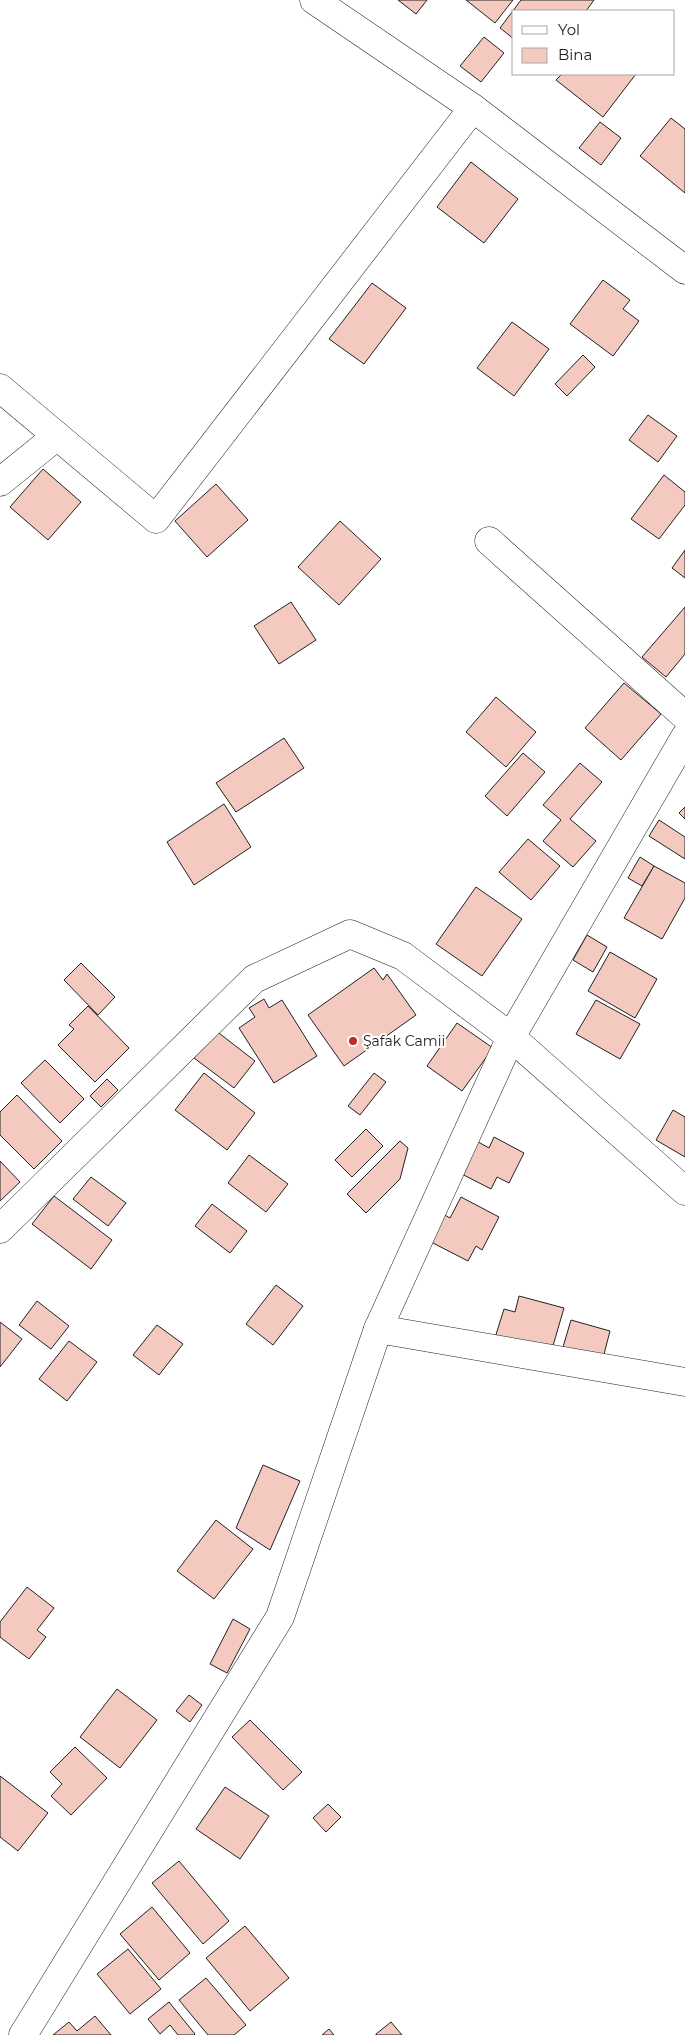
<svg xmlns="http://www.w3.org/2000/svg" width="685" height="2035" viewBox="0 0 685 2035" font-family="Montserrat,sans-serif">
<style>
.building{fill:#f3c9c0;stroke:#222}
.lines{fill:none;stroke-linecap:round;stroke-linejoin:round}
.street-casing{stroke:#222;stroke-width:29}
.secondary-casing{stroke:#222;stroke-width:29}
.street{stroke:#fff;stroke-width:28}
.secondary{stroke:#fff;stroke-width:28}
.poi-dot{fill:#c62828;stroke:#fff;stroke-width:2}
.labels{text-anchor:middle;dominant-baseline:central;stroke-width:4;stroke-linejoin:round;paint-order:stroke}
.poi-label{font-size:14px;fill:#222;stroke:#fff;text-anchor:start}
</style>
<rect width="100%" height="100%" fill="#fff"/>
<g class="building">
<path d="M398 0H427L416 14Z"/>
<path d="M466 0H513L495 23Z"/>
<path d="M521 0H594L586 11H514V39L500 28Z"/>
<path d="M484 37 504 53 481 82 460 66Z"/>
<path d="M562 74H636L603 117 556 80Z"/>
<path d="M671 118 685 129V193L640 156Z"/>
<path d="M600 122 621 138 601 165 579 148Z"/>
<path d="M471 162 518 199 484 243 437 207Z"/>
<path d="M603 280 630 300 623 309 639 321 613 356 570 324Z"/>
<path d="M372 283 406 308 364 364 329 339Z"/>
<path d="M512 322 549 349 514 396 477 368Z"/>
<path d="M583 355 595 367 567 396 555 384Z"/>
<path d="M648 415 677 436 658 462 629 440Z"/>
<path d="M43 469 81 502 48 540 10 507Z"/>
<path d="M664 475 685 492V505L659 539 631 519Z"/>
<path d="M216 484 248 520 207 557 175 521Z"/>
<path d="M340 521 381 559 339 605 298 567Z"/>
<path d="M685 550V578L672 568Z"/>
<path d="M291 602 316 640 279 664 254 626Z"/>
<path d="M685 607V654L666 677 642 657Z"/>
<path d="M624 683 661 714 621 760 585 728Z"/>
<path d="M496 697 536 732 506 767 466 732Z"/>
<path d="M284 738 304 768 236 812 216 783Z"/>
<path d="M523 753 545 772 507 816 485 796Z"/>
<path d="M580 763 602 782 570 819 596 841 573 867 543 841 561 820 543 805Z"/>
<path d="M224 804 251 847 194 885 167 842Z"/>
<path d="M685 807V819L679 813Z"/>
<path d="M659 820 685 837V859L649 836Z"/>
<path d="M528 839 560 866 531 900 499 872Z"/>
<path d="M640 857 654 866 642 886 628 878Z"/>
<path d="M654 866 685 883V898L662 939 624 918Z"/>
<path d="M476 887 522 919 482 976 436 944Z"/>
<path d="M587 935 607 947 593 972 573 960Z"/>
<path d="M610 952 657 979 635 1018 588 991Z"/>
<path d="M81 963 115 997 98 1015 64 980Z"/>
<path d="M374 968 383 980 387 974 416 1015 344 1066 308 1015Z"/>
<path d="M264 999 269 1008 282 1000 317 1056 274 1083 239 1028 255 1017 249 1008Z"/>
<path d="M596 1000 640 1024 620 1059 576 1034Z"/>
<path d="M88 1006 129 1048 95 1082 58 1045 74 1029 69 1025Z"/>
<path d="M457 1023 493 1048 462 1091 427 1066Z"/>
<path d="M215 1030 255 1061 234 1088 194 1058Z"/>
<path d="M45 1060 84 1099 60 1123 21 1083Z"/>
<path d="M204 1073 255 1113 227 1150 175 1110Z"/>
<path d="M374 1073 386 1082 360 1115 348 1106Z"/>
<path d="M107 1079 118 1090 101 1107 90 1096Z"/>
<path d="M17 1095 62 1141 34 1169 0 1135V1112Z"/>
<path d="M673 1110 685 1117V1157L656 1140Z"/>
<path d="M366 1129 383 1146 352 1177 335 1160Z"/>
<path d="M494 1137 524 1153 509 1183 497 1177 491 1189 454 1170 471 1138 489 1148Z"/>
<path d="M400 1141 408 1148 400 1179 366 1213 347 1194Z"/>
<path d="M249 1155 288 1184 266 1212 228 1183Z"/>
<path d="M0 1161 20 1182 0 1201Z"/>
<path d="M91 1177 126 1203 108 1226 73 1199Z"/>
<path d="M54 1196 112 1240 91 1269 32 1224Z"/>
<path d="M461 1197 499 1217 482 1250 476 1246 468 1261 429 1241 443 1214 450 1218Z"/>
<path d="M212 1204 247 1231 230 1253 195 1226Z"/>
<path d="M276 1285 303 1306 273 1345 246 1324Z"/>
<path d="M519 1296 564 1308 550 1356 494 1341 504 1309 515 1312Z"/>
<path d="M37 1301 69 1326 51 1349 19 1325Z"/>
<path d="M571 1320 610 1331 603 1358 563 1347Z"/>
<path d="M0 1322 22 1339 0 1367Z"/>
<path d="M157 1325 183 1344 159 1375 133 1355Z"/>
<path d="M69 1341 97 1362 67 1401 39 1379Z"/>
<path d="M263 1465 300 1481 270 1550 236 1528Z"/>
<path d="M216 1520 253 1549 214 1599 177 1571Z"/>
<path d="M27 1587 54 1608 37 1630 46 1637 29 1659 0 1637V1622Z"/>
<path d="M233 1619 250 1629 227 1673 210 1664Z"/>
<path d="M117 1689 157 1720 120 1768 80 1737Z"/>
<path d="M189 1695 202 1705 190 1722 176 1711Z"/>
<path d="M250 1720 302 1772 283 1790 232 1737Z"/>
<path d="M75 1747 107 1778 71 1815 51 1796 62 1784 50 1772Z"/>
<path d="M0 1776 48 1813 18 1851 0 1837Z"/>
<path d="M225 1787 269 1816 240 1859 196 1829Z"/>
<path d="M328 1804 341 1817 326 1832 313 1818Z"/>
<path d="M179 1861 229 1921 203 1944 152 1883Z"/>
<path d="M152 1907 190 1953 159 1980 120 1934Z"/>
<path d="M245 1926 289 1978 250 2011 206 1958Z"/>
<path d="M128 1949 161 1989 130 2014 97 1974Z"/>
<path d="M206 1978 246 2025 234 2035H208L179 2000Z"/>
<path d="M169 2002 195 2034 194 2035H178L170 2025 160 2034 148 2019Z"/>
<path d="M95 2016 111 2035H53L69 2022 77 2031Z"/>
<path d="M391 2022 402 2035H376V2034Z"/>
<path d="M329 2029 334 2035H322Z"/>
</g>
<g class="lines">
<defs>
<g id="street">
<path d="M0 388 156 519 473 108"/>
<path d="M0 482 57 436"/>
<path d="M489 541 685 716"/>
<path d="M0 1229 254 979 350 934 403 956 511 1037 685 1191"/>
<path d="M378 1329 685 1382"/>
<path d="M23 2035 280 1617 378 1329 511 1037 685 737"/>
</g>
<path id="secondary" d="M314 0 473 108 685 270"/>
</defs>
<use href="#street" class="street-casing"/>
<use href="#secondary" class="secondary-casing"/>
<use href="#street" class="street"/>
<use href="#secondary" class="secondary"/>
</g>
<circle class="poi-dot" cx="353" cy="1041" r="5"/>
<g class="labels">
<g class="poi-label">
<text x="363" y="1041">Şafak Camii</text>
</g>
</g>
<rect x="512" y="10" width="162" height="65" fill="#ffffff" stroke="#a7a7a7"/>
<rect x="522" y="26" width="25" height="8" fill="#ffffff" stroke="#a7a7a7"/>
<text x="558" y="35" font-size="15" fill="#222222">Yol</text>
<rect x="522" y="48" width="25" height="15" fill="#f3c9c0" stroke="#a7a7a7"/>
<text x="558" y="60" font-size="15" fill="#222222">Bina</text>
</svg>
